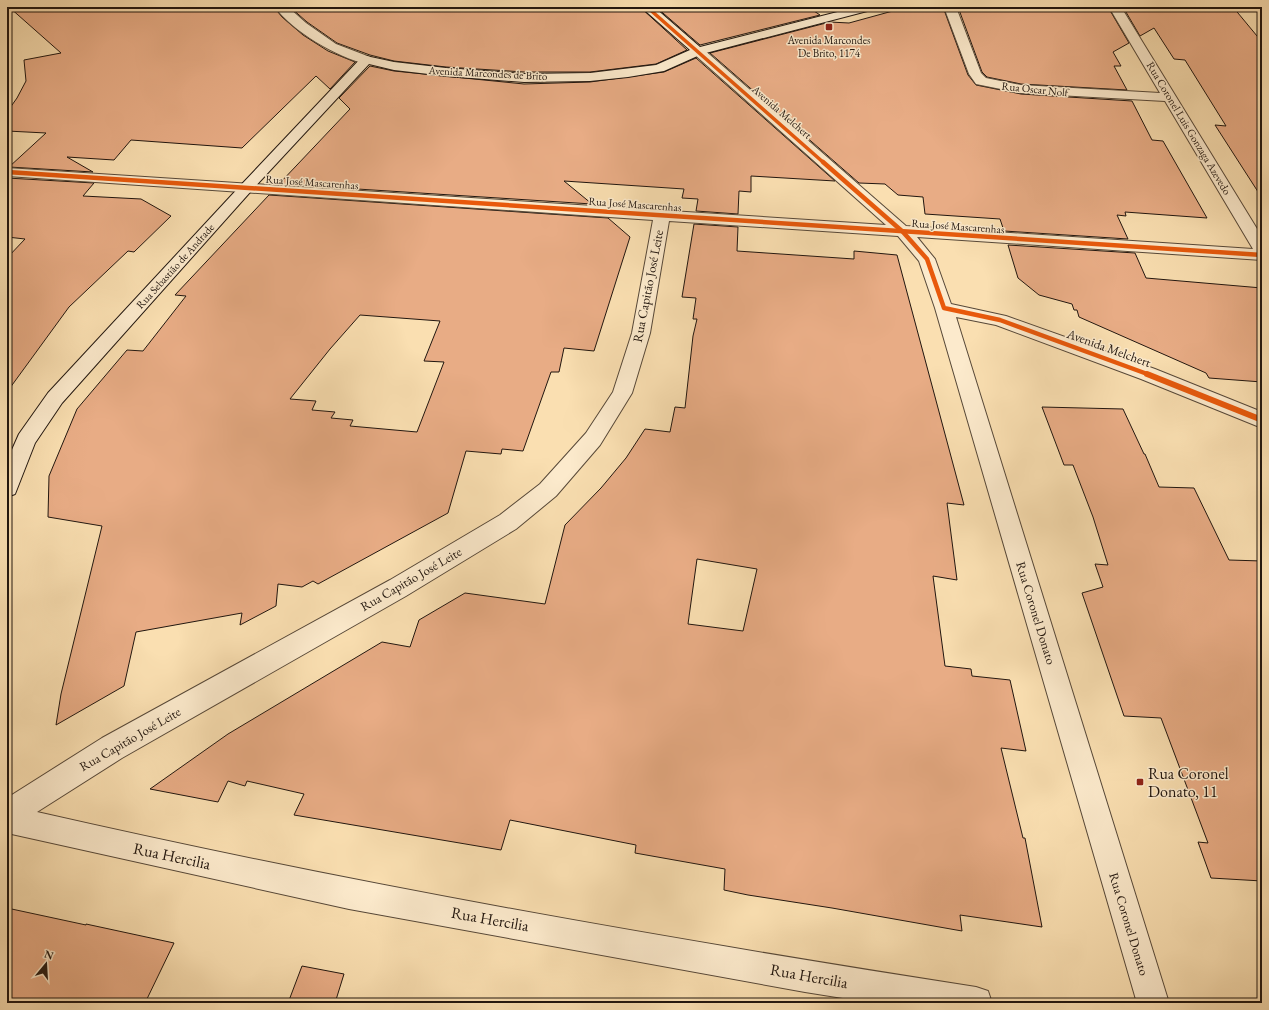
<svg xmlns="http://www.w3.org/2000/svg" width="1269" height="1010" viewBox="0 0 1269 1010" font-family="'EB Garamond',serif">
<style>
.building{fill:#e8ac85;stroke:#21160f;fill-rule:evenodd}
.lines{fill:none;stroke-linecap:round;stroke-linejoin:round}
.street-casing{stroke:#574838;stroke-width:2}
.secondary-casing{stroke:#21160f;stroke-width:2}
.street{fill:#fceacc;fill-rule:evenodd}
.secondary{fill:#fceacc;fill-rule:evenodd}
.cycleway-far2-casing{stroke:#fceacc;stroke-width:5}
.cycleway-far1-casing{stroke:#fceacc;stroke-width:6}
.cycleway-casing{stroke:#fceacc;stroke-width:8}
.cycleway-far2{stroke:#e8590c;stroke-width:3.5}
.cycleway-far1{stroke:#e8590c;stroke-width:4.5}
.cycleway{stroke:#e8590c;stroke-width:6}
.poi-dot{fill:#8f2418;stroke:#fceacc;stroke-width:1.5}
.labels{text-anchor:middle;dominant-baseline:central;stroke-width:3;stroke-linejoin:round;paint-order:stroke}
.far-poi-label{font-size:11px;fill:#21160f;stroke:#fceacc}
.far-street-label{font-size:11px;fill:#21160f;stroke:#fceacc}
.street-label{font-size:13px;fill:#21160f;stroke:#fceacc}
.near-poi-label{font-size:16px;fill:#21160f;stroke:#fceacc;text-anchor:start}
.near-street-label{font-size:16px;fill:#21160f;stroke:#fceacc}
</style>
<rect width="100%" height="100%" fill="#fadfb1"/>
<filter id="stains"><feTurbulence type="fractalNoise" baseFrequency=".005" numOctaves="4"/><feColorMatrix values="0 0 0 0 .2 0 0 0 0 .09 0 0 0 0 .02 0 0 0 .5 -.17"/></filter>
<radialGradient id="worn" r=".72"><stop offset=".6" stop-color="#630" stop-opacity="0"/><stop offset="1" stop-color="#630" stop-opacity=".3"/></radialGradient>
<g class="building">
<path d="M9 7H274L282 17 303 35 328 51 355 62 330 89 316 76 242 148 131 140 114 160 67 157 93 172 9 167 46 133 7 131V112L17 98 26 81 24 60 61 53Z"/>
<path d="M290 7H640L687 50 656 64 590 72H524L446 67 394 61 370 55 337 43 307 22Z"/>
<path d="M656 7H808L820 15 700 45Z"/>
<path d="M914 7H943L968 75 976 85 1021 94 1132 101 1152 140 1163 141 1207 218 1125 212 1126 216 1117 215 1128 239 1004 231 1000 219 925 214 923 197 898 195 885 184 859 183 710 53 830 22 849 23 900 9H915Z"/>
<path d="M958 7H1108L1129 43 1113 52 1121 66H1114L1127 90 1021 84 987 77 982 72Z"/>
<path d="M1123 7H1233L1262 42V198L1215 125 1226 126 1185 60 1174 59 1154 28 1140 36Z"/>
<path d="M696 58 835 181 751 176V192L739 191 738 214 696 211 698 199 682 198 684 189 564 181 592 204 279 184 350 109 339 98 370 66 394 71 524 84 590 82 664 72Z"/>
<path d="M7 178 94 183 83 196 141 199 171 216 134 252 128 251 69 307 7 392V258L25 239 7 237Z"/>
<path d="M269 195 608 218 630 237 594 351 564 348 559 372H551L523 451 502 449 501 454 466 451 448 513 318 584 313 581 302 587 278 584 276 606 240 625 242 613 136 632 124 686 56 725 61 694 102 526 48 517 49 476 77 409 127 350 143 351 186 296 175 295ZM360 315 440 321 424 361 444 362 417 432 350 426 353 420 331 418 335 412 312 410 316 401 290 399 330 349Z"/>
<path d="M694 224 738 227 737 251 854 259V251L897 255 964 505 947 503 957 580 933 576 945 666 971 669 972 676 1010 680 1026 751 1001 748 1023 838H1025L1042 927 960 915 962 931 832 908 748 895 724 890 725 869 635 853 636 845 510 820 501 850 294 815 304 794 247 781 245 786 228 781 218 802 150 789 228 734 382 642 410 647 419 620 465 593 545 604 565 525 601 488 626 458 645 429 670 432 675 407 685 408 693 336 697 319H693L696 298 682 297ZM697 559 757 569 743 631 688 624Z"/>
<path d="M1008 245 1135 253 1146 278 1262 288V382L1209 378 1206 373 1079 317 1077 310H1074L1072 304 1039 295 1018 278Z"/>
<path d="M1042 407 1123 409 1144 454H1145L1159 487 1194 488 1229 560 1262 561V881L1211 878 1198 842 1208 843 1161 718 1124 716 1082 593 1103 587 1095 564 1108 565 1093 517 1073 465H1064Z"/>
<path d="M7 908 86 925V924L174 943 145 1003H7Z"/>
<path d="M302 966 344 974 335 1003H288Z"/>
</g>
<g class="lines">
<defs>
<g id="street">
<path d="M275 7H288L306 23 336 44 370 57 372 60 370 63 366 64C337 57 292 31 275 7Z"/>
<path d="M944 7H956L981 73 986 78 1021 85 1160 93 1109 7H1121L1262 237V260L917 237 935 259 951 304 1006 316 1155 369 1262 412V428L1141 379 996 325 956 317 1169 1003H1137L935 308 919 261 898 236 669 221 650 333 632 393 600 445 556 496 516 529 406 596 122 758 37 812C347 883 661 938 976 987L988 991 992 1003H874L805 992 349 909 7 833V798L102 738 390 580 500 515 540 484 586 433 613 392 632 333 653 220 7 176V168L886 225 694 54 692 51 694 48H702L906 226 1253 249 1165 101 1021 93 976 84 969 74Z"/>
</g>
<path id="secondary" d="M641 7H654L700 47 857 7H877L875 9 702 54 664 71 628 77 590 81 524 82 446 76 394 70 369 64 252 190 62 403 35 443 15 494 7 497V461L19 434 48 393 242 184 362 57 366 56 394 62 446 68 524 74 590 73 656 65 690 50Z"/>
</defs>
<use href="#street" class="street-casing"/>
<use href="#secondary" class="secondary-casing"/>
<use href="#street" class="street"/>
<use href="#secondary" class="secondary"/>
<defs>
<path id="cycleway-far2" d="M647 7 824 163"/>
<g id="cycleway-far1">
<path d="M823 162 903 232 927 259 944 308 1000 320 1150 375"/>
<path d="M7 172 1262 255"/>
</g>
<path id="cycleway" d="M1147 374 1262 420"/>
</defs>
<use href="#cycleway-far2" class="cycleway-far2-casing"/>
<use href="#cycleway-far1" class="cycleway-far1-casing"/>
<use href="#cycleway" class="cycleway-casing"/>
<use href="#cycleway-far2" class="cycleway-far2"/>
<use href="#cycleway-far1" class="cycleway-far1"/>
<use href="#cycleway" class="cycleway"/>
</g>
<g class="poi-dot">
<rect x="825" y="23" width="8" height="8" rx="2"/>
<rect x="1136" y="778" width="8" height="8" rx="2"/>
</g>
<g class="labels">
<g class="far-poi-label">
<text x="829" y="40">Avenida Marcondes<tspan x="829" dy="13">De Brito, 1174</tspan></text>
</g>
<g class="far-street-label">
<text transform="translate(488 73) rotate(3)">Avenida Marcondes de Brito</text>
<text transform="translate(1035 89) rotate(6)">Rua Oscar Nolf</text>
<text transform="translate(782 112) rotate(41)">Avenida Melchert</text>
<text transform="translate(1189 128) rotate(59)">Rua Coronel Luis Gonzaga Azevedo</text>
<text transform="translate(312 182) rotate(4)">Rua José Mascarenhas</text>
<text transform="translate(635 204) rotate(4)">Rua José Mascarenhas</text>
<text transform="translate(958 226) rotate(4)">Rua José Mascarenhas</text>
<text transform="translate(175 266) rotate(-48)">Rua Sebastião de Andrade</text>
</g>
<g class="street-label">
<text transform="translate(648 286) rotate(-79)">Rua Capitão José Leite</text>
<text transform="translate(1109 348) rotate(20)">Avenida Melchert</text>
<text transform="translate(411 579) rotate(-30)">Rua Capitão José Leite</text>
<text transform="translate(1036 613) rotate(73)">Rua Coronel Donato</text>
<text transform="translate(130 739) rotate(-30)">Rua Capitão José Leite</text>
<text transform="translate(1129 924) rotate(73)">Rua Coronel Donato</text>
</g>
<g class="near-poi-label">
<text x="1148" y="773">Rua Coronel<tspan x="1148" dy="18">Donato, 11</tspan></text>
</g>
<g class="near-street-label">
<text transform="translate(172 856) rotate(12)">Rua Hercilia</text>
<text transform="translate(490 919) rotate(10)">Rua Hercilia</text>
<text transform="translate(809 976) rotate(10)">Rua Hercilia</text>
</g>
</g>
<rect width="1269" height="1010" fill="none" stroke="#fadfb1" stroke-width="24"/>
<rect x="8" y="8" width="1253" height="994" fill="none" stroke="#21160f" stroke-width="2"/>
<rect x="12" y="12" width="1245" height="986" fill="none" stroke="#21160f"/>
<g transform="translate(46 964) rotate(18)" stroke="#fceacc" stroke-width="3" paint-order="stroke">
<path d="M0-3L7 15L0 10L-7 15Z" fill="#21160f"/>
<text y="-6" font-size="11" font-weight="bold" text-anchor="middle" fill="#21160f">N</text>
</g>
<rect width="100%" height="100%" filter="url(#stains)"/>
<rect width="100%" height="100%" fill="url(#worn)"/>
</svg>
